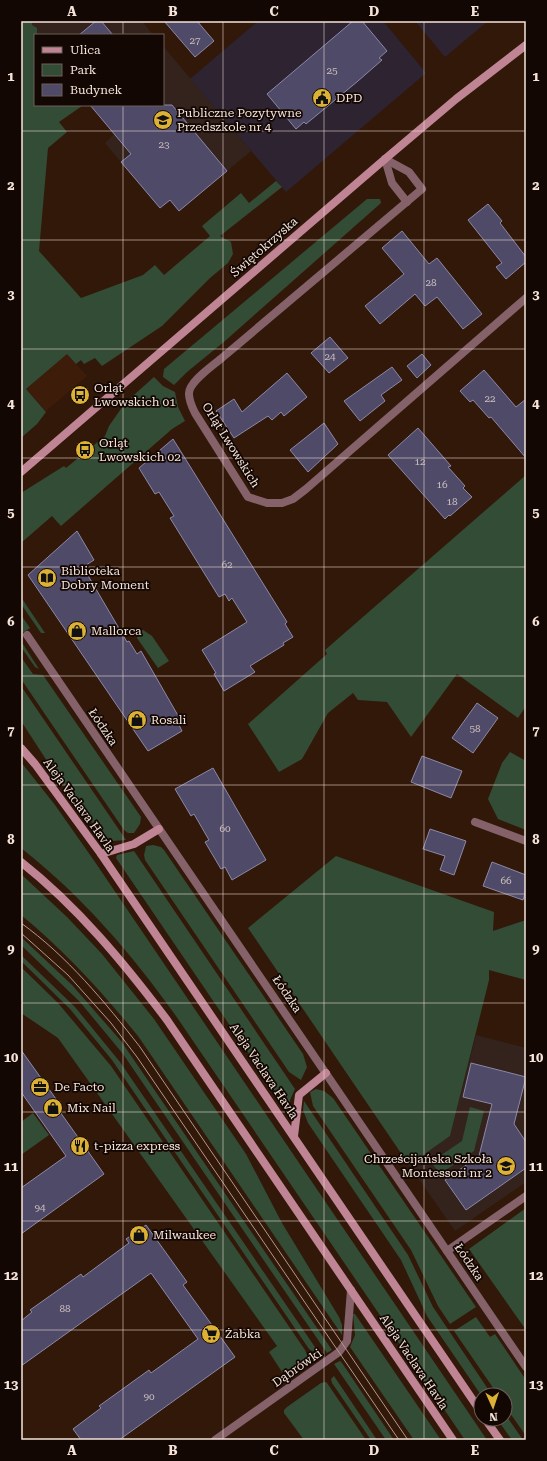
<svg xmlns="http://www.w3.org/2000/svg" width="547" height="1461" viewBox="0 0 547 1461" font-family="'Roboto Serif',serif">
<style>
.commercial{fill:#2d2331}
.built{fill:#3d1d09}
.education{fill:#34221d}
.green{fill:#324c36}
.building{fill:#4e4a67;stroke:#8c88a8}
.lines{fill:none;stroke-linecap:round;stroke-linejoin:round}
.street{stroke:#85616a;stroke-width:8}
.secondary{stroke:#c08594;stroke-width:8}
.tram{stroke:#ae998d;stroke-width:1}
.grid{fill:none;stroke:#f6e4da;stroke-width:1;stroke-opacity:0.55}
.labels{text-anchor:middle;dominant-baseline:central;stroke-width:3.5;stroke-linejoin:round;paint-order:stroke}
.number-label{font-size:10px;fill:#ccbebd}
.poi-label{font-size:12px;fill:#f6e4da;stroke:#120703;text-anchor:start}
.street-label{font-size:12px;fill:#f6e4da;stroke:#120703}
.neatline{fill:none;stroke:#f6e4da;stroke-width:1.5}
.grid-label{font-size:13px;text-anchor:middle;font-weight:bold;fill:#f6e4da}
</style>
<rect width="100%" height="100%" fill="#321809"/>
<g class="commercial">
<path d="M258 21H383L426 73 286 192 190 79Z"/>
<path d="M415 21H488L445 57Z"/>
</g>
<path class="built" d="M67 354 87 376 46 411 26 389Z"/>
<g class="education">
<path d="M32 21H142L153 35H37V28L32 25Z"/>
<path d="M163 46 251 151 179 211 170 200 160 208 105 143 114 134 90 105H163Z"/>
<path d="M476 1035 526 1048V1182L455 1231 409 1165 450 1136Z"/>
</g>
<g class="green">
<path d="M21 21H32V25L37 28V35H35V105L82 106 59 122 67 132 48 148 39 251 81 298 143 275 155 265 164 275 210 236 202 226 241 193 249 203 276 181 282 187 220 236 231 242 233 254 228 263 210 278 162 326 102 366 95 358 84 364 81 360 76 364 67 354 26 389 46 412 37 424 21 438Z"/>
<path d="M367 199H380L381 203 225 341 187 372 174 385 163 377 164 369Z"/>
<path d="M154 377 163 386 175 392 178 407 185 421 172 429 61 526 52 516 21 543V493L64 466 66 468 105 436 109 426 125 403Z"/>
<path d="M526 475V706L518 718 457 674 411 737 387 702 358 700 353 693 328 713 302 759 279 772 248 724 327 654 325 650Z"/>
<path d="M21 597 45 633H41L21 604Z"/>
<path d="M21 615 30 628 21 634Z"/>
<path d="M143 630 152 636 169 661 158 668 137 638V631Z"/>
<path d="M21 641 39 669 35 667 21 647Z"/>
<path d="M21 657 33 674 43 675 141 817 140 824 134 833H128L124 830 21 679Z"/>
<path d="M21 686 126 840 113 841 101 835 49 764 21 721Z"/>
<path d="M510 752 526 761V830L498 819 488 799 502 763Z"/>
<path d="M21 762 55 805 95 862 487 1440H465L176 1016C132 954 81 895 21 848Z"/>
<path d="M153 845 161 847 164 850 303 1054 307 1067 301 1080 289 1072 145 860 144 855 146 846Z"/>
<path d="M134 851 295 1089 290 1100V1114L116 858 117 855Z"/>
<path d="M336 856 494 912 493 931 526 920V980L489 970V980L450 1136 409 1165 248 928Z"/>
<path d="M21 874 67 917 102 954 154 1019 246 1154 282 1223 339 1317 342 1325V1335L138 1036C102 992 65 951 21 915Z"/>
<path d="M21 937 72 985 121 1041 332 1350 327 1353 123 1054 80 1002 21 945Z"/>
<path d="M21 955 75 1007 120 1062 317 1350 312 1351 309 1349 112 1060 70 1009 21 961Z"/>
<path d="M21 967 58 1003 111 1066 305 1350 309 1359 289 1373 282 1372 269 1352 277 1346 58 1038 21 1013Z"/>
<path d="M316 1089 324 1091 333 1098 476 1307 450 1324 438 1306 411 1250 313 1106 310 1092Z"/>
<path d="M304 1101 408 1255 433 1307 492 1395H481L427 1316 401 1260 308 1123 303 1110Z"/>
<path d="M470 1107 484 1111 474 1151 440 1174 431 1162 462 1141Z"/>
<path d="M33 1113 49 1135 21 1155V1122Z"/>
<path d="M526 1208V1330L469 1249Z"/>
<path d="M353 1314H355L441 1440H414L350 1347 355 1335Z"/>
<path d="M476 1317 490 1337 495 1334 526 1380V1436L505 1406V1395H498L454 1331Z"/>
<path d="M340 1361 342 1363 394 1440H386L334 1364Z"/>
<path d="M334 1376 377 1440H371L332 1383 331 1379Z"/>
<path d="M326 1382 327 1383 366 1440H304L284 1413V1410L287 1407 321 1383Z"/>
<path d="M505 1414 523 1440H512L497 1419H505Z"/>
</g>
<g class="building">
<path d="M96 21H101L113 35H79Z"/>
<path d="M164 21H197L214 41 195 57Z"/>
<path d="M353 21H362L387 51 379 58 382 60 358 81 306 124 304 122 296 129 267 94Z"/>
<path d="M90 105H172L227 171 179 211 170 200 160 208 121 162 131 154Z"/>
<path d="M488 204 502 221 500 223 526 257V262L506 279 496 267 502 263 468 220Z"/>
<path d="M402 231 429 264 437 258 482 314 463 329 437 297 425 306 415 294 380 324 365 306 404 274 382 248Z"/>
<path d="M330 337 348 358 329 373 311 353Z"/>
<path d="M422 354 431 365 417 378 407 366Z"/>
<path d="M392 367 402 380 381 395 385 401 360 421 344 401Z"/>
<path d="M484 370 516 407 526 399V458L491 417 489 418 473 400 470 402 460 391Z"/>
<path d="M287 373 307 397 284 416 281 412 272 420 268 416 234 438 216 411 234 399 242 412Z"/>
<path d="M324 423 338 444 308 472 290 450Z"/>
<path d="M418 428 451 466 448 467 465 486 463 488 472 497 450 516 449 515 445 519 388 455Z"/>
<path d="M173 439 287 622 285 624 293 637 283 643 284 645 250 666 255 672 224 691 214 674 216 673 202 650 247 622 232 598 229 601 225 594 219 597 170 518 174 516 159 492 155 494 139 468Z"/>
<path d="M77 531 94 560 83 567 127 642 129 641 137 654 141 651 180 719 177 721 182 731 148 751 28 575Z"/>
<path d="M477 703 498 718 473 753 452 738Z"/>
<path d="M422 756 462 771 451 798 411 782Z"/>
<path d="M213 768 266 860 232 880 225 867 221 869 205 842 209 840 194 814 191 816 175 789Z"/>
<path d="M430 829 466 841 454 875 440 870 445 856 423 849Z"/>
<path d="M492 862 526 875V891L523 900 483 886Z"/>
<path d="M21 1050 56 1099 53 1102 104 1174 21 1234V1188L66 1156 21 1092Z"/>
<path d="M471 1063 526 1077 514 1124 526 1142V1168L466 1210 445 1180 479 1156 492 1104 463 1097Z"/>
<path d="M146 1225 187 1282 183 1285 235 1357 119 1440H81L73 1429 101 1408 99 1406 149 1370 151 1373 198 1339 151 1273 21 1366V1321L32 1312 30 1310 81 1274 83 1277 129 1243 126 1239Z"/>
</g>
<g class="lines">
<g class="street">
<path d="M385 159 409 172 422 189 223 357C214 365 188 382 189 394 189 401 192 407 195 413L248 497 267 503H282L293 499 306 489 526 298"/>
<path d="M385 159 392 183 407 202"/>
<path d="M27 635 526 1367"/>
<path d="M475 822 526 841"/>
<path d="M447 1251 526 1196"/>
<path d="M215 1440 339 1352 347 1341 351 1290"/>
</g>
<g class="secondary">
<path d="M21 472 385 159 456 99 526 45"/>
<path d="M21 748 35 764 101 854 481 1412"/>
<path d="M101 854 134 844 159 829"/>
<path d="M21 862C78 907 124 963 167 1020L453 1440"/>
<path d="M294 1136 299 1095 326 1073"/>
<path d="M485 1419 500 1440"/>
</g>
<g class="tram">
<path d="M21 923C67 956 105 1002 140 1047L408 1440"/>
<path d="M21 933 68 975 111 1023 137 1057 399 1440"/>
</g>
</g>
<path class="grid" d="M123 21V35M223 21V1440M324 21V1440M424 21V1440M123 105V1440M21 131H526M21 240H526M21 349H526M21 458H526M21 567H526M21 676H526M21 785H526M21 894H526M21 1003H526M21 1112H526M21 1221H526M21 1330H526"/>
<defs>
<symbol id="civic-disc" viewBox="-11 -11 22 22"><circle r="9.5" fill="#ddb133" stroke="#120703"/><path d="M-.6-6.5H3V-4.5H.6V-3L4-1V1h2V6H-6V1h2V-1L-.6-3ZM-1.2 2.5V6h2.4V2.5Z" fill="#111"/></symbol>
<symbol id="school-disc" viewBox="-11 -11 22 22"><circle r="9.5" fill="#ddb133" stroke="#120703"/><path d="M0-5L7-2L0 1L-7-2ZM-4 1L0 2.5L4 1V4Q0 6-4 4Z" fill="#111"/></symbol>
<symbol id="bus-disc" viewBox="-11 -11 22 22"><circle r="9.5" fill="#ddb133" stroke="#120703"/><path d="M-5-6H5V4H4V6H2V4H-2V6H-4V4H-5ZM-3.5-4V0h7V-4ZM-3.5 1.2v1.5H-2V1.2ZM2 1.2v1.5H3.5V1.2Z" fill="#111"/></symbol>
<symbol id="library-disc" viewBox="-11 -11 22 22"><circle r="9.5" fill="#ddb133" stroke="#120703"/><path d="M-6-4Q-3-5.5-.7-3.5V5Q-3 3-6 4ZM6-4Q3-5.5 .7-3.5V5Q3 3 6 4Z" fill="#111"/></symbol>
<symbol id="shop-disc" viewBox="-11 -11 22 22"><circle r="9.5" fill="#ddb133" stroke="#120703"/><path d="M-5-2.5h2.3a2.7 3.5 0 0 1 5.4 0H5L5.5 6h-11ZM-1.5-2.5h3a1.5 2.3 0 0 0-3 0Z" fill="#111"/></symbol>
<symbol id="office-disc" viewBox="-11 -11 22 22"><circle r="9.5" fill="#ddb133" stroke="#120703"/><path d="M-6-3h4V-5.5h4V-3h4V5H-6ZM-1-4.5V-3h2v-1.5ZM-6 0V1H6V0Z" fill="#111"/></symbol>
<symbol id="restaurant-disc" viewBox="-11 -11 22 22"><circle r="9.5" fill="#ddb133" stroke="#120703"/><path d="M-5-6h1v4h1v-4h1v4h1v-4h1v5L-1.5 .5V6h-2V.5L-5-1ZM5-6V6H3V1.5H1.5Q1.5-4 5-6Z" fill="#111"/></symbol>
<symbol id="supermarket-disc" viewBox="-11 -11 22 22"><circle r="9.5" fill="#ddb133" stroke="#120703"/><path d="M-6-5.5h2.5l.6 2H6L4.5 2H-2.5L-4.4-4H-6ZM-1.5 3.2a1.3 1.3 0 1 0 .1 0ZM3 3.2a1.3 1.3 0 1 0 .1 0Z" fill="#111"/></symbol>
</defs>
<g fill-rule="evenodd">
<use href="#civic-disc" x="311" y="87" width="22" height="22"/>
<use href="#school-disc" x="152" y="109" width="22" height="22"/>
<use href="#bus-disc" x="69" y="384" width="22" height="22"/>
<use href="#bus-disc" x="74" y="439" width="22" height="22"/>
<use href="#library-disc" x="36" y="567" width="22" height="22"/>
<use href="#shop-disc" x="66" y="620" width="22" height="22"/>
<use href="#shop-disc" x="126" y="709" width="22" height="22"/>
<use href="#office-disc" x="29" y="1076" width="22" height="22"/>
<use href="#shop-disc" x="42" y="1097" width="22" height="22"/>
<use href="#restaurant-disc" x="69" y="1135" width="22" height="22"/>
<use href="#school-disc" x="495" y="1155" width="22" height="22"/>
<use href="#shop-disc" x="128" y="1224" width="22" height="22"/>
<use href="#supermarket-disc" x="200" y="1323" width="22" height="22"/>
</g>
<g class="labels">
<g class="number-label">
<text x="195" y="40">27</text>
<text x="332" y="70">25</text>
<text x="164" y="144">23</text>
<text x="431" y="282">28</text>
<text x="330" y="356">24</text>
<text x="490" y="398">22</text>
<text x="420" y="461">12</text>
<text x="442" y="484">16</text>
<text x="452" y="501">18</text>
<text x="227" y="564">62</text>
<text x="475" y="728">58</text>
<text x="225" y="828">60</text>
<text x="506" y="880">66</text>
<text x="40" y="1207">94</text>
<text x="65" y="1308">88</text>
<text x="149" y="1396">90</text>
</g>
<g class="poi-label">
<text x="336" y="98">DPD</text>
<text x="177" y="113">Publiczne Pozytywne<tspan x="177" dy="14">Przedszkole nr 4</tspan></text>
<text x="94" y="388">Orląt<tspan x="94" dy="14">Lwowskich 01</tspan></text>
<text x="99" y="443">Orląt<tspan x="99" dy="14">Lwowskich 02</tspan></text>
<text x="61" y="571">Biblioteka<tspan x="61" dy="14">Dobry Moment</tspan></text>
<text x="91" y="631">Mallorca</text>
<text x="151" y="720">Rosali</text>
<text x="54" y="1087">De Facto</text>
<text x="67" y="1108">Mix Nail</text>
<text x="94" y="1146">t-pizza express</text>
<text x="492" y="1159" text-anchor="end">Chrześcijańska Szkoła<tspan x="492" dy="14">Montessori nr 2</tspan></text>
<text x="153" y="1235">Milwaukee</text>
<text x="225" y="1334">Żabka</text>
</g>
<g class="street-label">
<text transform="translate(264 247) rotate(-41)">Świętokrzyska</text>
<text transform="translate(231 445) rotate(58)">Orląt Lwowskich</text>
<text transform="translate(103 727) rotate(56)">Łódzka</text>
<text transform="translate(79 805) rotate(54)">Aleja Vaclava Havla</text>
<text transform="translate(287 994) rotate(56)">Łódzka</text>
<text transform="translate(264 1071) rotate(56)">Aleja Vaclava Havla</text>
<text transform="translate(469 1262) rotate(56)">Łódzka</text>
<text transform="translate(414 1362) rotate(56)">Aleja Vaclava Havla</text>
<text transform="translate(297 1368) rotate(-35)">Dąbrówki</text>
</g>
</g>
<rect width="547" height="1461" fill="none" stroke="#120703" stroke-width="44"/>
<rect x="34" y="34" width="130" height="72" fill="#120703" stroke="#6d5f59"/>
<rect x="42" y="47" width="20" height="6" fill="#c08594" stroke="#6d5f59"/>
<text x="70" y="54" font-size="12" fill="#f6e4da">Ulica</text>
<rect x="42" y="64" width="20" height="12" fill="#324c36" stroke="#6d5f59"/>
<text x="70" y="74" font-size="12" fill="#f6e4da">Park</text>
<rect x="42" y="84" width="20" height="12" fill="#4e4a67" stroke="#6d5f59"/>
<text x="70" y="94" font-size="12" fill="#f6e4da">Budynek</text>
<g transform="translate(493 1407) rotate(177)"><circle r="19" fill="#120703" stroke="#6d5f59"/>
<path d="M0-3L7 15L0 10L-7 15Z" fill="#ddb133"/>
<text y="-6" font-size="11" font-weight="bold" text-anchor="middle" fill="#f6e4da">N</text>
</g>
<rect x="22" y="22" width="503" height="1417" class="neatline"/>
<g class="grid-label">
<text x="72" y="16">A</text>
<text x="173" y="16">B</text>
<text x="274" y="16">C</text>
<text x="374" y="16">D</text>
<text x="475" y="16">E</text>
<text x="11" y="81">1</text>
<text x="536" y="81">1</text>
<text x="11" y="190">2</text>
<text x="536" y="190">2</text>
<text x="11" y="299">3</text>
<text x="536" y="299">3</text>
<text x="11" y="408">4</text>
<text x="536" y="408">4</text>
<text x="11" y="517">5</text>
<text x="536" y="517">5</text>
<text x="11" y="626">6</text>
<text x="536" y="626">6</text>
<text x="11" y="735">7</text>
<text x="536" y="735">7</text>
<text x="11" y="844">8</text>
<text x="536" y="844">8</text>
<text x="11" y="953">9</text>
<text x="536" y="953">9</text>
<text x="11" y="1062">10</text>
<text x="536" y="1062">10</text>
<text x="11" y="1171">11</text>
<text x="536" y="1171">11</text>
<text x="11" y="1280">12</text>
<text x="536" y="1280">12</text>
<text x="11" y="1389">13</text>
<text x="536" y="1389">13</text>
<text x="72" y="1455">A</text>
<text x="173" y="1455">B</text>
<text x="274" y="1455">C</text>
<text x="374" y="1455">D</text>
<text x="475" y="1455">E</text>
</g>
</svg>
